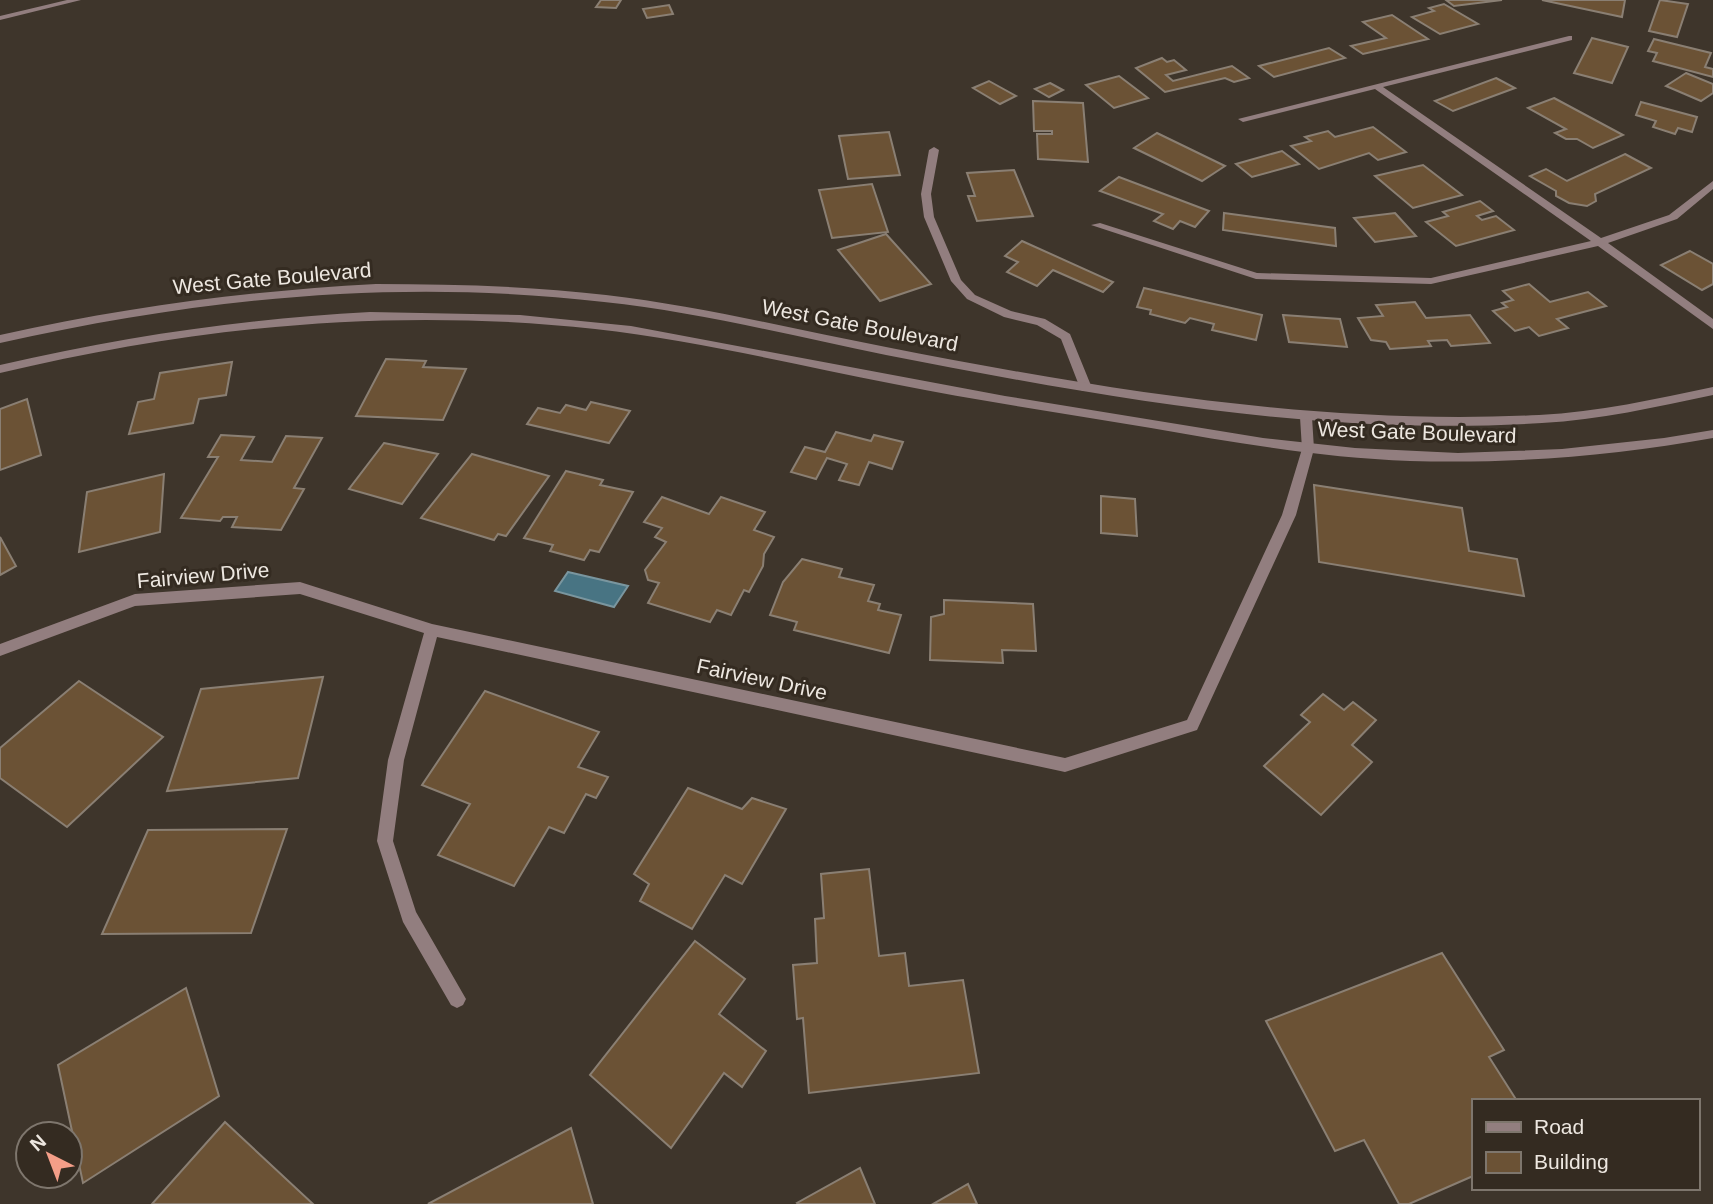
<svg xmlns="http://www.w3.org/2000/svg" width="1713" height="1204" viewBox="0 0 1713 1204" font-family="Arial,sans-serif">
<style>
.water{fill:#487483;stroke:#7a969f;stroke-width:2}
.building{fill:#6b5235;stroke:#8a7f73;stroke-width:2}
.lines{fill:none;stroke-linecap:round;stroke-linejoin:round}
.minor{fill:#927e7f;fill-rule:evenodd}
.tertiary{fill:#927e7f;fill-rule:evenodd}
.labels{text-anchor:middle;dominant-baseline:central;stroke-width:6;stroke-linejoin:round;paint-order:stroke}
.street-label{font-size:21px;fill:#ede7e0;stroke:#342b21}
</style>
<rect width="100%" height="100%" fill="#3e352b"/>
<path class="water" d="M568 572 628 586 614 607 555 591Z"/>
<g class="building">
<path d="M601 0H621L616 8 596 7Z"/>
<path d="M1446 0H1502L1454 6Z"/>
<path d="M1542 0H1625L1622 17Z"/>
<path d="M1660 0 1688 4 1677 37 1649 31Z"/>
<path d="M1444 4 1478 24 1440 34 1412 17 1434 11 1429 8Z"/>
<path d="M669 5 673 14 647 18 643 9Z"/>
<path d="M1392 15 1428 39 1363 54 1351 46 1386 38 1363 22Z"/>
<path d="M1592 38 1628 47 1612 83 1574 73Z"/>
<path d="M1654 39 1711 53 1705 67 1713 69V77L1653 61 1657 53 1648 51Z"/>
<path d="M1329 48 1345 58 1274 77 1259 66Z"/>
<path d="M1162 58 1167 62 1174 60 1186 70 1166 75 1173 81 1232 66 1249 78 1234 82 1225 78 1165 92 1136 68Z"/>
<path d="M1686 73 1713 84V93L1701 101 1666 86Z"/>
<path d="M1119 76 1148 98 1114 108 1086 85Z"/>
<path d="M1496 78 1515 88 1453 111 1435 101Z"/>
<path d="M989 81 1016 96 1000 104 973 88Z"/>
<path d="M1050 83 1063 90 1049 97 1035 89Z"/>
<path d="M1554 98 1623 135 1593 148 1577 139H1566L1555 133 1566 129 1528 108Z"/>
<path d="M1033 101 1083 103 1088 162 1038 159 1037 134H1052V131H1034Z"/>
<path d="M1641 102 1697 117 1692 132 1678 128 1675 134 1653 127 1656 121 1636 115Z"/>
<path d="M1373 127 1406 152 1378 160 1369 153 1319 169 1291 146 1311 141 1305 137 1328 131 1335 137Z"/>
<path d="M889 132 900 175 848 179 839 136Z"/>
<path d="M1157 133 1225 166 1202 181 1134 148Z"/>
<path d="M1282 151 1299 164 1252 177 1236 164Z"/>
<path d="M1625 154 1651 168 1595 194 1596 201 1587 206 1569 203 1556 196V191L1530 176 1546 169 1567 181Z"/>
<path d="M1423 165 1462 195 1413 208 1375 176Z"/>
<path d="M1014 170 1033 216 977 221 968 196H975L967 173Z"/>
<path d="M1119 177 1209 211 1195 227 1180 221 1173 229 1154 221 1163 214 1100 191Z"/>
<path d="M872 184 888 232 832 238 819 190Z"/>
<path d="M1480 201 1493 211 1477 216 1482 220 1496 216 1514 230 1456 246 1426 222 1448 216 1443 212Z"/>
<path d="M1224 213 1335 228 1336 246 1223 230Z"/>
<path d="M1395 213 1416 236 1375 242 1354 218Z"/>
<path d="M886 234 931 284 880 301 838 250Z"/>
<path d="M1022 241 1113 282 1103 292 1053 270 1037 286 1007 272 1018 262 1005 256Z"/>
<path d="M1690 251 1713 264V284L1702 290 1661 265Z"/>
<path d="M1529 284 1550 302 1588 292 1606 306 1557 319 1568 328 1539 336 1529 327 1515 331 1493 311 1507 307 1502 303 1513 300 1503 291Z"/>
<path d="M1144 288 1262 315 1256 340 1212 330 1214 324 1190 318 1185 323 1150 314 1151 310 1137 307Z"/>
<path d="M1415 302 1426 318 1470 315 1490 343 1451 346 1447 340 1428 341 1431 346 1390 349 1386 342 1371 340 1358 318 1383 316 1376 305Z"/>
<path d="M1283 315 1340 319 1347 347 1289 342Z"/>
<path d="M386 359 426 361 423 367 466 369 443 420 356 416Z"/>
<path d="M232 362 226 395 199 399 193 423 129 434 138 402 154 399 160 373Z"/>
<path d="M27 399 41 455 0 470V409Z"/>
<path d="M591 402 630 411 609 443 527 424 538 408 560 413 566 405 586 410Z"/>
<path d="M836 432 871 441 874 435 903 442 892 469 869 462 859 485 839 480 847 464 827 458 816 479 791 472 805 447 825 452Z"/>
<path d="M221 435 254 437 241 460 272 462 286 436 322 438 294 488 304 489 281 530 232 527 237 517H223L220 521 181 518 218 457H208Z"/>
<path d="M384 443 438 454 402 504 349 489Z"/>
<path d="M472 454 549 476 506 536 498 534 494 540 421 518Z"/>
<path d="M566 471 603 480 600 485 633 492 599 552 590 550 584 560 550 551 553 545 524 538Z"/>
<path d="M164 474 160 532 79 552 87 492Z"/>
<path d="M1314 485 1462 508 1469 551 1517 559 1524 596 1319 562Z"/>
<path d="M1101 496 1135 499 1137 536 1101 533Z"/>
<path d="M662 497 709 514 721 497 765 512 754 530 774 537 764 554 763 566 749 592 744 590 731 615 717 610 710 622 648 603 659 583 648 580 645 570 666 542 655 537 662 528 644 522Z"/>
<path d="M0 537 16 566 0 575Z"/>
<path d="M802 559 842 569 839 577 874 585 868 601 880 604 878 610 901 615 889 653 794 630 797 622 770 615 783 582Z"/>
<path d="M944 600 1033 604 1036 651 1002 650 1003 663 930 660 931 617 944 614Z"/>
<path d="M323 677 298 778 167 791 201 689Z"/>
<path d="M79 681 163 737 67 827 0 778V748Z"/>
<path d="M485 691 599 732 578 767 608 777 596 798 586 794 564 833 549 827 514 886 438 855 470 804 422 785Z"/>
<path d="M1323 694 1344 710 1353 702 1376 720 1352 745 1372 762 1321 815 1264 766 1310 722 1301 715Z"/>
<path d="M688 788 742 809 752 798 786 809 742 884 725 875 692 929 640 901 649 884 634 874Z"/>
<path d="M287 829 251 933 102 934 148 830Z"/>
<path d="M869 869 879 956 905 953 909 986 963 980 979 1073 809 1093 803 1018 797 1019 793 965 817 963 815 919 824 918 821 874Z"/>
<path d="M695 941 745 979 719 1014 766 1051 742 1087 724 1073 671 1148 590 1075Z"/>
<path d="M1442 953 1504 1050 1489 1057 1517 1101H1473V1176L1409 1204H1399L1364 1140 1335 1151 1266 1021Z"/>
<path d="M186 988 219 1096 83 1183 58 1065Z"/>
<path d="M225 1122 313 1204H152Z"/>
<path d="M571 1128 593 1204H428Z"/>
<path d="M860 1168 875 1204H798L797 1203Z"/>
<path d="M968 1184 977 1204H933Z"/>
</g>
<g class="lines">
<g class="minor">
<path d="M67 0H81L0 20V16Z"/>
<path d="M1569 36H1572V40L1383 87 1601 238 1669 215 1713 181V189L1677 219 1608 243 1713 319V329L1598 246 1431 284 1256 279 1091 225 1100 223 1257 273 1431 278 1591 241 1375 89 1243 122 1238 119Z"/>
<path d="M934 147 939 150 931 194 934 217 961 280 975 295 1011 311 1045 319 1070 334 1092 388 1090 391H1082L1080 388 1061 339 1037 325 1004 317 967 299 951 281 924 217 921 194 929 150Z"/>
<path d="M1306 413 1312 417 1314 449 1296 515 1197 730 1065 772 437 637 404 760 393 841 416 912 466 999 463 1005 457 1008 451 1005 403 922 377 841 388 760 424 633 300 594 135 606 0 656V644L135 594 300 582 432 624 1065 758 1187 720 1282 515 1302 449 1300 417Z"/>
</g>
<g class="tertiary">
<path d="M376 284C453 284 529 286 606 295 700 306 793 329 886 347 1101 389 1319 426 1539 415 1598 412 1656 399 1713 387V395C1656 407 1599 420 1542 423 1321 437 1102 397 886 355 792 336 699 312 604 302 397 278 203 298 0 343V335C127 307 246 291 376 284Z"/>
<path d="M370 312 520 315 631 326 1005 396 1263 438 1355 448 1458 453 1562 449 1664 438 1713 430V438C1613 456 1512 464 1410 461 1323 458 1237 443 1151 428 1066 414 980 401 894 384 795 365 696 340 595 329 393 307 197 326 0 373V365C126 336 241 319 370 312Z"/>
</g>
</g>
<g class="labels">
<g class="street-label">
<text transform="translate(272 278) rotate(-5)">West Gate Boulevard</text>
<text transform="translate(860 325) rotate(11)">West Gate Boulevard</text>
<text transform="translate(1417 432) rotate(2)">West Gate Boulevard</text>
<text transform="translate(203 575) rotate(-5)">Fairview Drive</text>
<text transform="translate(762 679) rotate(12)">Fairview Drive</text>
</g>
</g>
<rect x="1472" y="1099" width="228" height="91" fill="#342b21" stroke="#7e766d" stroke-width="2"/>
<rect x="1486" y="1122" width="35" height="10" fill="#927e7f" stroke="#7e766d" stroke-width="2"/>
<text x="1534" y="1134" font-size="21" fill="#ede7e0">Road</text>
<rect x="1486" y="1152" width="35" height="21" fill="#6b5235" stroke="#7e766d" stroke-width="2"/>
<text x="1534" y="1169" font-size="21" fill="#ede7e0">Building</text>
<g transform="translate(49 1155) rotate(318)"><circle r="33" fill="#342b21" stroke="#7e766d" stroke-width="2"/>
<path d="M0-5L12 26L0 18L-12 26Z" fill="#f49e88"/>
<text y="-10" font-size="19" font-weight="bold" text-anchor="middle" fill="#ede7e0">N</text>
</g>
</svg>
